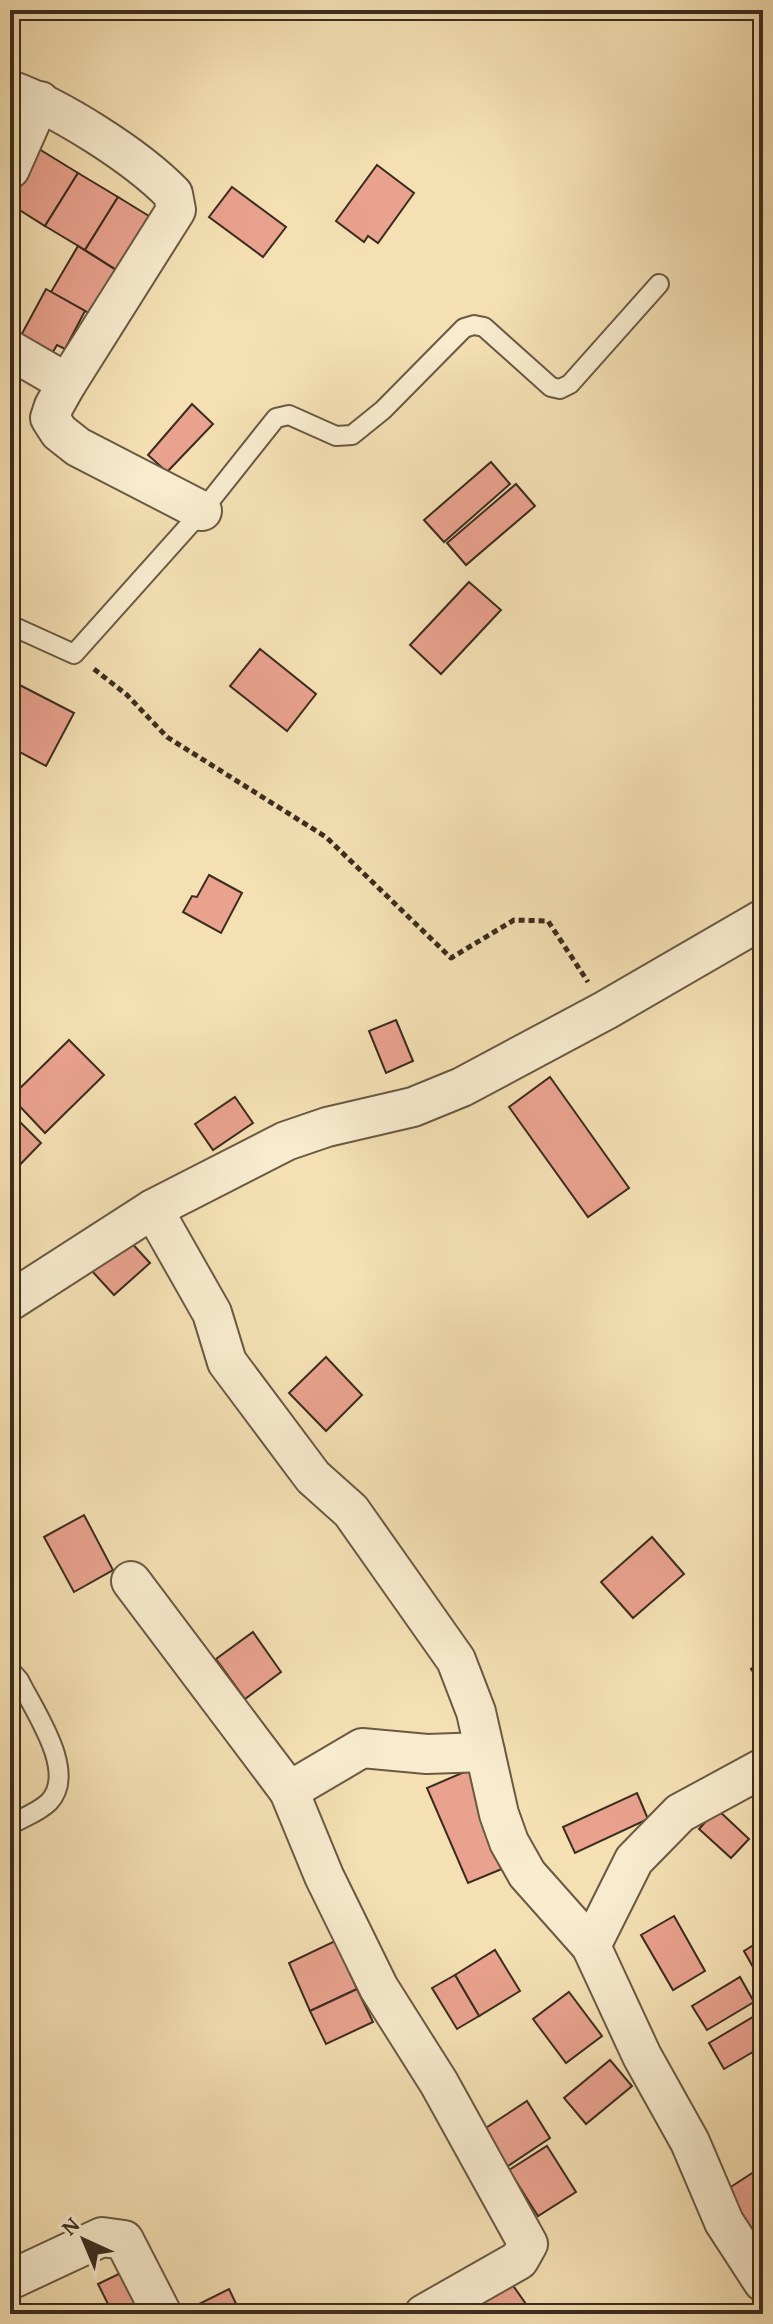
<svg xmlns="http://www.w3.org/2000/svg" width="773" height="2324" viewBox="0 0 773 2324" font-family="'Gentium Book Plus',serif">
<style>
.building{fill:#e9a28e;stroke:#3c2c1f;stroke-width:2}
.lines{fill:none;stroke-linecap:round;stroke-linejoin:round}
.lane-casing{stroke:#6a5944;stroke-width:22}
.street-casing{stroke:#6a5944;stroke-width:42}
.path{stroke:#3c2c1f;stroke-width:5;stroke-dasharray:6 4;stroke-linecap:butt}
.lane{stroke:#f8ebce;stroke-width:18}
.street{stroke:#f8ebce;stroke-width:38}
</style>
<rect width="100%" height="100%" fill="#f4e0b3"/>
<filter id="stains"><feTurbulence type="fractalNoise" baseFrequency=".0025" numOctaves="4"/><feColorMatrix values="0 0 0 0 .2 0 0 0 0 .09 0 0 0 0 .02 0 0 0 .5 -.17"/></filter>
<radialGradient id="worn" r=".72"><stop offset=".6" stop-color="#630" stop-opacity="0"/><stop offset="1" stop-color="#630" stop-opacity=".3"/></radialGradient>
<g class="building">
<path d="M39 149 78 173 45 226 10 204V196Z"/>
<path d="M377 165 414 193 378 243 368 236 364 242 336 221Z"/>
<path d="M78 173 118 197 85 250 45 226Z"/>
<path d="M232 187 286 227 263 257 209 217Z"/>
<path d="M118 197 162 224 129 278 85 250Z"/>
<path d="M78 246 119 272 94 316 51 292Z"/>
<path d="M46 289 85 311 65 349 57 345 50 357 18 341Z"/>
<path d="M192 404 213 424 167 472 148 455Z"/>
<path d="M491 462 510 484 444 542 424 520Z"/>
<path d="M516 484 535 506 466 565 447 543Z"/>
<path d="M469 582 501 610 441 674 410 645Z"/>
<path d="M260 649 316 694 287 731 230 686Z"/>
<path d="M10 680 74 713 46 766 10 747Z"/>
<path d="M209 875 242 893 221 933 183 912 192 896 197 897Z"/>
<path d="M396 1020 413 1061 386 1073 369 1031Z"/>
<path d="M69 1040 104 1075 45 1133 11 1097Z"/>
<path d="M550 1077 629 1188 588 1217 509 1107Z"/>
<path d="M235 1097 253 1123 213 1150 195 1124Z"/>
<path d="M10 1112 41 1143 10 1175Z"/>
<path d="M127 1238 150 1263 114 1295 91 1270Z"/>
<path d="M326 1357 362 1395 326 1431 289 1393Z"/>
<path d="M84 1515 113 1570 74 1592 44 1537Z"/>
<path d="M652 1537 684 1574 633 1618 601 1582Z"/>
<path d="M253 1632 281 1672 245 1699 216 1659Z"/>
<path d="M763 1660V1687L751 1669Z"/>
<path d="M469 1770 509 1866 468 1883 427 1788Z"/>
<path d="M637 1793 648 1819 575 1853 563 1827Z"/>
<path d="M717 1809 749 1839 731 1858 699 1829Z"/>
<path d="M674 1916 705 1971 673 1990 641 1935Z"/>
<path d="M763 1939V1985L744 1951Z"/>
<path d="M335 1941 357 1989 310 2011 289 1963Z"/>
<path d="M495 1950 520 1991 479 2016 455 1975Z"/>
<path d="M455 1975 479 2016 457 2029 432 1988Z"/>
<path d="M740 1977 754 2002 707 2030 692 2006Z"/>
<path d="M357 1989 373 2022 326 2044 310 2011Z"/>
<path d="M569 1992 602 2036 566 2063 533 2019Z"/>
<path d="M763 2011V2046L724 2069 709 2043Z"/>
<path d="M610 2060 632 2086 586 2124 564 2098Z"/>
<path d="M527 2101 550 2138 502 2170 478 2133Z"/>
<path d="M547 2146 576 2192 538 2216 509 2170Z"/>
<path d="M763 2166V2227L750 2235 723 2192Z"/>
<path d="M127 2270 149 2314H113L98 2284Z"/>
<path d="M507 2277 533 2314H475L468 2304Z"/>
<path d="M229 2289 241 2314H189L187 2310Z"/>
</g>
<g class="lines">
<defs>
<g id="lane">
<path d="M10 625 74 654 202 511 276 418 289 415 336 436 352 435 383 410 464 328 474 325 484 327 551 387 560 389 570 384 659 284"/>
<path d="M10 1670 19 1680C34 1711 78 1772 49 1802 39 1812 22 1818 10 1825"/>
</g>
<g id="street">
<path d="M10 90C60 108 136 156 173 194L176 210 67 383 54 406 50 418 59 432 78 447 202 511"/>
<path d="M10 169 40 101"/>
<path d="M10 350 67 383"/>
<path d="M153 1209 212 1313 227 1362 313 1477 351 1511 456 1660 476 1712 499 1814 509 1842 527 1874 591 1946 642 2056 690 2142 724 2222 763 2282"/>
<path d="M10 1301 153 1209 286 1141 327 1127 413 1107 462 1087 606 1010 763 919"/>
<path d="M131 1581 289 1791 362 1748 427 1754 485 1752"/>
<path d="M289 1791 324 1876 379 1988 439 2083 528 2244 519 2260 424 2314"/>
<path d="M591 1946 634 1860 680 1813 763 1768"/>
<path d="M10 2280 102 2237 124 2240 162 2314"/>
</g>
</defs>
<use href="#lane" class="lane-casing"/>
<use href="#street" class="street-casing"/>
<path class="path" d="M94 669 127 695 167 737 326 837 451 958 514 920 548 921 588 982"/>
<use href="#lane" class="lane"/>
<use href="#street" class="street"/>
</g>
<rect width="773" height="2324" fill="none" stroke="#f4e0b3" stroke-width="40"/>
<rect x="12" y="12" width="749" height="2300" fill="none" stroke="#3c2c1f" stroke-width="4"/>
<rect x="20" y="20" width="733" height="2284" fill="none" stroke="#3c2c1f" stroke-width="2"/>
<g transform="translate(84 2240) rotate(316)" stroke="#f8ebce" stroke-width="6" paint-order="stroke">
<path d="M0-6L14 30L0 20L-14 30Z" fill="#3c2c1f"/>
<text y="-12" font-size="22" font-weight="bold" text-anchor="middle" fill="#3c2c1f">N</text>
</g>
<rect width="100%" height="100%" filter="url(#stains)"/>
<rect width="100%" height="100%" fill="url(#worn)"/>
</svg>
